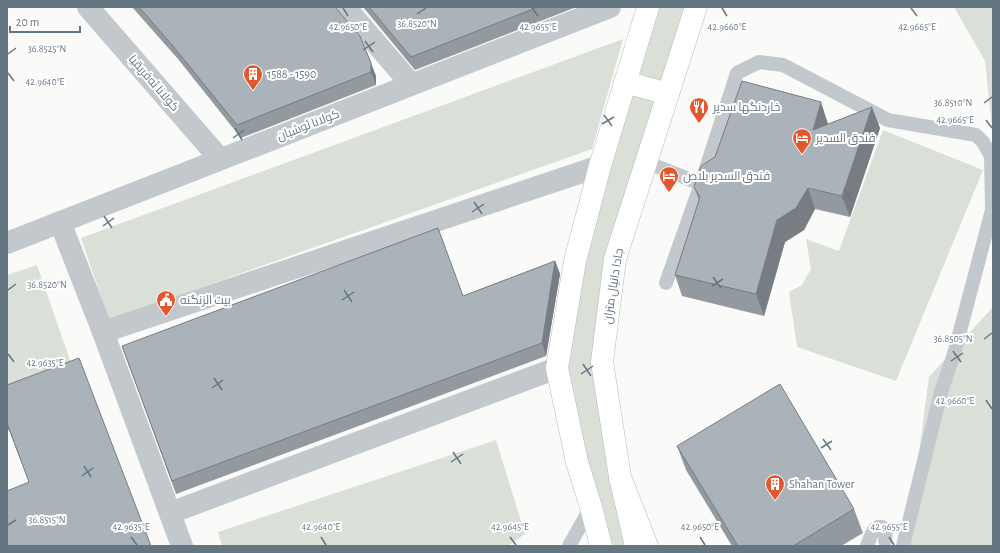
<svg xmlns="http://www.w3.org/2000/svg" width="1000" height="553" viewBox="0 0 1000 553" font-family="'Alegreya Sans',Cairo,sans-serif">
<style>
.green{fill:#dadfd7}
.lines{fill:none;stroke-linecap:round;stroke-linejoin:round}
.primary-casing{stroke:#b5babe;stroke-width:23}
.motorway-casing{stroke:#b4b9bd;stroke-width:23}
.service{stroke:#c3c8cc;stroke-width:14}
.minor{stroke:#c3c8cc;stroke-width:22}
.tertiary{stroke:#c3c8cc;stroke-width:22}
.primary{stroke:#fff;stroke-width:22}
.motorway{stroke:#fff;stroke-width:22}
.wall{fill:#929a9f}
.shaded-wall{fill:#777d82}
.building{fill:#aab3b9;stroke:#777d82}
.ticks{fill:none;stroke:#657683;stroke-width:1.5}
.labels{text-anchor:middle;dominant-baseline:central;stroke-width:4;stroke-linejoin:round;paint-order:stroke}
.poi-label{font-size:12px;fill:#657683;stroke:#fff;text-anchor:start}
.street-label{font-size:12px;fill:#657683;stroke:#fff}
.ticks-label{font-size:10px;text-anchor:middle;fill:#657683;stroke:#fff;stroke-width:4;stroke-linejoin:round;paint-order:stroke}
</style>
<rect width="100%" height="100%" fill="#fafaf8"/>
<g class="green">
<path d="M652 7H693L602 336 634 546H604L561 367 570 312Z"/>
<path d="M954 7H993V138L985 61Z"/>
<path d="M623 39 592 149 109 320 81 238Z"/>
<path d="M883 130 983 170 896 381 797 347 789 292 802 285 811 269 806 239 839 251Z"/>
<path d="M37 265 73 369 7 389V275Z"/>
<path d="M993 307V546H897L918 460 929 377Z"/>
<path d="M496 440 525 534 508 546H222L218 532Z"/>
</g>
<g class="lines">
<defs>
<g id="primary">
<path d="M625 82 668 94"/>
<path d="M601 546 591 507 577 462 557 368 575 261 600 166 648 7"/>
<path d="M647 546 620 477 602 362 615 259 696 7"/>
</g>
<path id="motorway" d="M620 477 636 546"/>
</defs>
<use href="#primary" class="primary-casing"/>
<use href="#motorway" class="motorway-casing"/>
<g class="service">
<path d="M646 162 701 184"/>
<path d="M666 283 701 184 737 73 759 62 783 65 888 120 976 135 983 142 991 156 992 210 954 354 941 392 903 546"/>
<path d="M569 546 591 507"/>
<path d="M867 546C870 538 875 519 886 530L885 541"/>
</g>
<g class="minor">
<path d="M88 7 220 159"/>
<path d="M345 7 411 84"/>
<path d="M60 222 103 332 182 546"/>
<path d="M103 332 600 166"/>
<path d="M170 513 557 368"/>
</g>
<path class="tertiary" d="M7 243 610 7"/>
<use href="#primary" class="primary"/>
<use href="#motorway" class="motorway"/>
</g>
<g class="wall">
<path d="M132 7H335L376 76V85L241 138 178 59Z"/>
<path d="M363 7H574V8L415 70Z"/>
<path d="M828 124 880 128 850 217 815 209 804 230 785 242 764 316 682 296 675 275 699 201 694 187Z"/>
<path d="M555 261 560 274 546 356 176 494 122 346 463 296Z"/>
<path d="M7 385 29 482 9 430 7 431Z"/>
<path d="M677 446 854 509 863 533 841 546H732L686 470Z"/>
</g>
<g class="shaded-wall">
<path d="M371 63 376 76V85L371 72Z"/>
<path d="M821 102 828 124 821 152 813 130Z"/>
<path d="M872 107 880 128 850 217 842 196Z"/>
<path d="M808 188 815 209 804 230 785 242 764 316 756 294 777 220Z"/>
<path d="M555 261 560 274 546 356 542 343Z"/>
</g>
<g class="building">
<path d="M139 7H335L360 36 371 63V72L237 125 173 46Z"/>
<path d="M369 7H538L411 57Z"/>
<path d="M742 81 821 102 813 130 872 107 842 196 808 188 796 208 777 220 756 294 675 275 700 197 694 187 701 166 715 157Z"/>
<path d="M438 228 463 296 555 261 542 343 172 481 122 346Z"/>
<path d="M79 358 151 546H7V491L29 482 7 423V385Z"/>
<path d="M780 384 854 509 793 546H738L677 446Z"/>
</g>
<path class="ticks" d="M343 8 348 16M532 8 538 16M722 8 727 16M911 8 917 16M417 14 426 8M365 41 373 52M363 50 375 42M8 54 16 48M8 73 14 81M984 103 992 97M604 115 612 126M986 120 992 128M602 124 614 117M235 128 242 140M233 138 244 130M844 189 851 200M842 199 853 191M474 202 482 214M472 212 484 204M104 216 112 228M103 226 114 218M713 277 721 288M712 286 723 279M8 290 16 284M344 290 352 302M342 300 354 292M984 339 992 333M953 351 961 362M8 354 14 362M951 361 963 353M583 364 591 376M581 374 593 366M214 378 222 390M212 388 223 380M986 400 992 409M823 439 831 450M821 448 832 441M453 452 461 464M451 462 463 454M84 466 91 477M82 476 93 468M8 525 16 520M131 537 137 545M321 537 326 545M510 537 516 545M700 537 705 545M889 537 894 545"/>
<defs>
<symbol id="building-pin" viewBox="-11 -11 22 30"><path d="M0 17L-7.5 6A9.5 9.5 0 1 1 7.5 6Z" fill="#e4572e" stroke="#fff"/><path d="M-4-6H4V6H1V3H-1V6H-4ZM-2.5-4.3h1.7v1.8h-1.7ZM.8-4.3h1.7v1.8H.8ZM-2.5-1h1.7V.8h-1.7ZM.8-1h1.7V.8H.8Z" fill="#fff"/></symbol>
<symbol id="restaurant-pin" viewBox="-11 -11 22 30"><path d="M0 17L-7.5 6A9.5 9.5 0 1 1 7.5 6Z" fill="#e4572e" stroke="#fff"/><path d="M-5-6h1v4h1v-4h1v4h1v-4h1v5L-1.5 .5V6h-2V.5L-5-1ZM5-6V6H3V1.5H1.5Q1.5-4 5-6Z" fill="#fff"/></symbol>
<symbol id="hotel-pin" viewBox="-11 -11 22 30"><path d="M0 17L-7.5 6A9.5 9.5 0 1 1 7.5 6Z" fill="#e4572e" stroke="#fff"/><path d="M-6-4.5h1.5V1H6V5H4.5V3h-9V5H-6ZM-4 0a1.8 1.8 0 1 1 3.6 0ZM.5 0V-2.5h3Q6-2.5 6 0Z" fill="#fff"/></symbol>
<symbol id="civic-pin" viewBox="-11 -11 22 30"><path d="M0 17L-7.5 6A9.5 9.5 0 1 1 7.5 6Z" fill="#e4572e" stroke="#fff"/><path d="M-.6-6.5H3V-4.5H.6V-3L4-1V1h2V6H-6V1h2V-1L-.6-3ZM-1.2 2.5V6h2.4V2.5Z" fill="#fff"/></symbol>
</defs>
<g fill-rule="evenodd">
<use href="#building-pin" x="242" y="63" width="22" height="30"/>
<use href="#restaurant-pin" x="688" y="96" width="22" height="30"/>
<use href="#hotel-pin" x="791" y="127" width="22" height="30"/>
<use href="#hotel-pin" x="658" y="165" width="22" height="30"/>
<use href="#civic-pin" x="155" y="289" width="22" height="30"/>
<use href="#building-pin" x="764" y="473" width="22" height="30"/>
</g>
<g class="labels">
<g class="poi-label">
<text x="267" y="74">1588 - 1590</text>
<text x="713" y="107">خاردنگها سدير</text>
<text x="816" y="138">فندق السدير</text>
<text x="683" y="176">فندق السدير بلاص</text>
<text x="180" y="300">بيت الزنگنه</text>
<text x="789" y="484">Shahan Tower</text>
</g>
<g class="street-label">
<text transform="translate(154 83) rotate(49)">كولانا ئه‌فریقیا</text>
<text transform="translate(308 125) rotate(-21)">كولانا ئوشيان</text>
<text transform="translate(613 286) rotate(-81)">جادا دانيال متران</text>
</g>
</g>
<g class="ticks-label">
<text x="417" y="27">36.8520°N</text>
<text x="348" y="30">42.9650°E</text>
<text x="538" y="30">42.9655°E</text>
<text x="727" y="30">42.9660°E</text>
<text x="917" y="30">42.9665°E</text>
<text x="47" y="52">36.8525°N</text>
<text x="45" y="85">42.9640°E</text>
<text x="953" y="106">36.8510°N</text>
<text x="955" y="123">42.9665°E</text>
<text x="47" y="288">36.8520°N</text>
<text x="953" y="342">36.8505°N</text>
<text x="45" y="366">42.9635°E</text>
<text x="955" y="404">42.9660°E</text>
<text x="47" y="523">36.8515°N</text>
<text x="131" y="530">42.9635°E</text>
<text x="321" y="530">42.9640°E</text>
<text x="510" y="530">42.9645°E</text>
<text x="700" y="530">42.9650°E</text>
<text x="889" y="530">42.9655°E</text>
</g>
<rect width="1000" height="553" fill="none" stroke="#657683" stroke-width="16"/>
<path d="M10 26v6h70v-6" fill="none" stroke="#657683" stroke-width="2"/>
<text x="16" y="26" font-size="12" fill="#657683" stroke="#ffffff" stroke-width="3" paint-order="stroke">20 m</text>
</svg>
